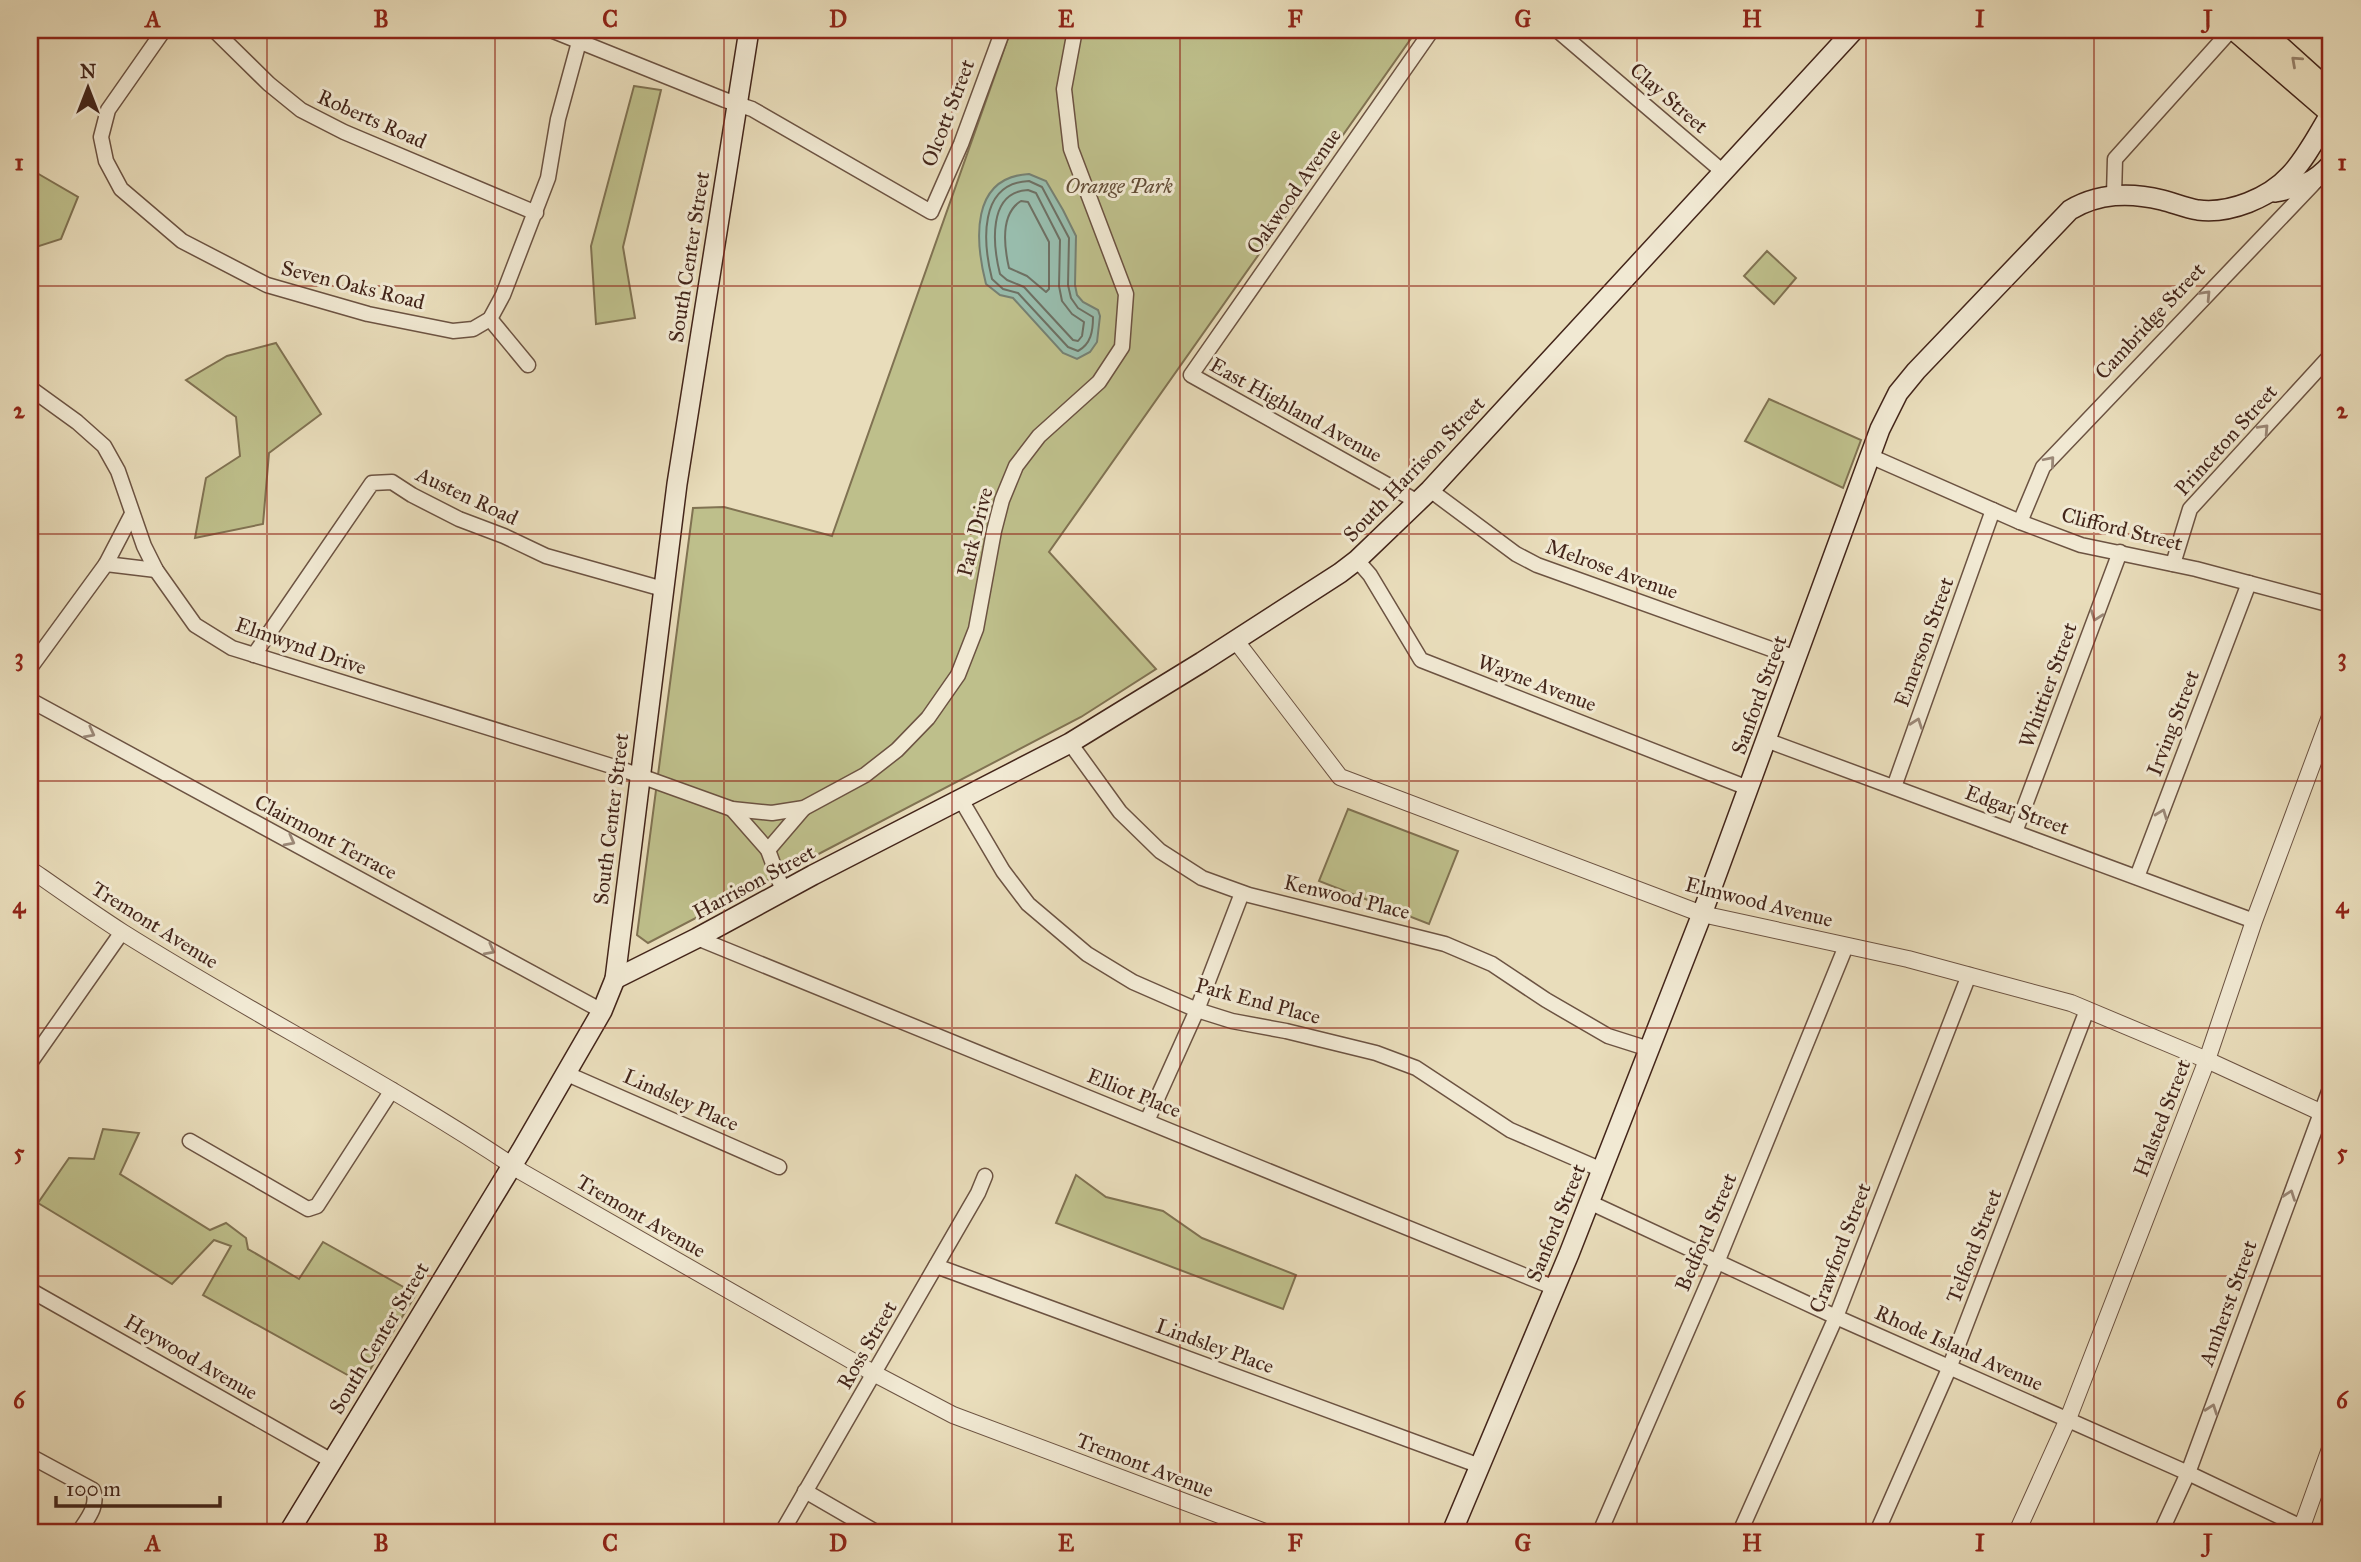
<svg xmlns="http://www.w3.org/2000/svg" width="2361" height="1562" viewBox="0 0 2361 1562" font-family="'IM FELL Great Primer',serif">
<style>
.green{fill:#bebf8b;stroke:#807252;stroke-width:2}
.water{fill:#98bcac;stroke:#768072;stroke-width:2}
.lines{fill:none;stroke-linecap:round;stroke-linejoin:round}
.shore{stroke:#6e7063;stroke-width:2}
.minor-casing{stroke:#6c5342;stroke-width:17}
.tertiary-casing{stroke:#6c5342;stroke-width:18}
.secondary-casing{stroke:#43251a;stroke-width:22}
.primary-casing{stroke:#43251a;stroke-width:24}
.minor{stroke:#f1e9d3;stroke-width:14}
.tertiary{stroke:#f1e9d3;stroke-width:16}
.secondary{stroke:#f1e9d3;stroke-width:19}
.primary{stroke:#e9ddbb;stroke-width:21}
.oneway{stroke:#96816a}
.oneway2{stroke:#9a8776}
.grid{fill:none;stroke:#8f2418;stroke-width:2;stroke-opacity:0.55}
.labels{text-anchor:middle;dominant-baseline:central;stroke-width:6;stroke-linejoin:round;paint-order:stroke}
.street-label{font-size:21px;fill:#43251a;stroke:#f1e9d3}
.park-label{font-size:21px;font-style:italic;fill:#624c36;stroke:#f1e9d3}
.neatline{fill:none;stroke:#8f2418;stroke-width:2.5}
.grid-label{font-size:23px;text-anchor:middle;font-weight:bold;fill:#8f2418}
</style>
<rect width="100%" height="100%" fill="#e9ddbb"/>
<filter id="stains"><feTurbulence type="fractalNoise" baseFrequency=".00286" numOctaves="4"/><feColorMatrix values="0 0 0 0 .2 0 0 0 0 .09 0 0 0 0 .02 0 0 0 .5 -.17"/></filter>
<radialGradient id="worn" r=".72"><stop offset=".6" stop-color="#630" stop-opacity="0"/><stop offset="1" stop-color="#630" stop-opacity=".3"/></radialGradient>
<g class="green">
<path d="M1011 30H1417L1049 552 1156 669 1081 717 648 943 637 935 693 508 724 507 832 536Z"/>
<path d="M634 86 661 90 623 247 635 318 596 324 591 246Z"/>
<path d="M30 169 78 197 61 239 30 249Z"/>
<path d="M1767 251 1796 278 1774 304 1744 276Z"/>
<path d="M276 343 321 414 269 453 263 524 195 538 206 478 240 456 236 417 186 380 227 356Z"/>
<path d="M1769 399 1861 440 1843 488 1745 441Z"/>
<path d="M1348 809 1458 851 1429 924 1319 881Z"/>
<path d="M103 1129 139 1133 120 1174 210 1230 226 1223 246 1238 248 1249 299 1279 323 1242 416 1294 362 1383 203 1295 231 1246 214 1240 172 1284 38 1203 69 1158 94 1159Z"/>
<path d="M1076 1175 1106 1197 1163 1211 1202 1238 1296 1275 1283 1309 1056 1223Z"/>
</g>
<path class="water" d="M1029 174 1046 181 1063 210 1076 236 1075 285 1077 295 1083 302 1098 310 1100 316 1097 342 1090 352 1077 359 1063 353 1013 298 1000 295 986 284C975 241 970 177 1029 174Z"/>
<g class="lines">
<g class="shore">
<path d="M1029 181 1042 187 1069 238 1068 285 1071 298 1078 308 1093 317C1093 331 1091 344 1078 351L1068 347 1018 293 1003 289 992 279C983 243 978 183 1029 181Z"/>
<path d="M1028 190 1036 193 1060 240 1059 286 1062 301 1072 314 1084 322 1082 336 1078 341 1073 340 1024 287 1007 280 1000 274C993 246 987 192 1028 190Z"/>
<path d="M1021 201 1028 202 1049 242V289L1046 292 1027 276 1009 268C1004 246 1000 214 1021 201Z"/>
</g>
<defs>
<g id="minor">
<path d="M164 30 108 110 101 137 106 161 121 189 182 241 267 285 368 314 453 331 473 329 490 319 503 295 548 178 558 119 579 42"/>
<path d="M214 30 269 84 301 110 344 132 536 213"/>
<path d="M551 30 725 100 752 109 931 212 961 144 1003 30"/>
<path d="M1557 30 1722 171"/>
<path d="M2114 195 2115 159 2231 30"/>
<path d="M490 319 528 365"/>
<path d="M30 388 77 422 104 446 118 471 144 546 156 570 195 625 232 648 621 769 732 809 772 813 804 808 865 775 897 750 928 718 958 675 976 629 994 531 1002 500 1016 466 1039 436 1099 382 1122 347 1126 294 1071 149 1064 89 1075 30"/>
<path d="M1870 456 2020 522 2081 545 2196 569 2331 605"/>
<path d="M1430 490 1516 554 1537 565 1796 658"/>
<path d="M1418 502 1191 375 1432 30"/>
<path d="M2020 522 2043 467 2315 182"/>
<path d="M1357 560 1370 575 1421 660 1748 788"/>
<path d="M106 564 156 570"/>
<path d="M2173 564 2190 509 2331 355"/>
<path d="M254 655 372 483 392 482 412 495 459 519 504 536 546 556 663 589"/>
<path d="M30 668 106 564 132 514"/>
<path d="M30 700 602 1011"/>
<path d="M1766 740 2254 921"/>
<path d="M1070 743 1120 812 1160 851 1202 878 1249 895 1445 944 1492 964 1546 1000 1608 1036 1649 1049"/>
<path d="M1894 787 1993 510"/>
<path d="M960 798 1003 871 1028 904 1087 954 1133 982 1197 1010 1232 1021 1286 1031 1376 1053 1416 1068 1510 1130 1602 1170"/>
<path d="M732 809 768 850 783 891"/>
<path d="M2015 832 2120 552"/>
<path d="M768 850 804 808"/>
<path d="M2137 877 2249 583"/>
<path d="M697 938 1555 1288"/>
<path d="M30 1063 122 932"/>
<path d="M565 1073 779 1167"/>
<path d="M1147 1121 1197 1010 1242 893"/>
<path d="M190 1141 308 1209 317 1206 392 1090"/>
<path d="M1589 1202 1836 1317 2188 1473 2312 1532"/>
<path d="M936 1266 1480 1466"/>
<path d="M30 1290 332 1461"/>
<path d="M30 1456 93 1490C99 1506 87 1519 79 1532"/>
<path d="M805 1491 876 1532"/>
<path d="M782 1532 978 1193 985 1176"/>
<path d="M1600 1532 1718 1260 1846 946"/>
<path d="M1740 1532 1836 1317 1969 975"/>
<path d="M1877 1532 1948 1371 2087 1010"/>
<path d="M2161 1532 2188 1473 2331 1086"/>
</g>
<g id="tertiary">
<path d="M1236 641 1340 777 1702 914 1908 959 2071 1003 2207 1060 2331 1117"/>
<path d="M30 869C60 890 91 912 122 932 254 1015 393 1085 522 1172L875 1374 953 1415 1265 1532"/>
<path d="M2017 1532 2068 1419 2207 1060 2254 921 2331 714"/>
<path d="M2300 1532 2331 1446"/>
</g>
<g id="secondary">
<path d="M2275 192C2300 187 2314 183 2331 164"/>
<path d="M615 979 697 938 813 875 1070 743 1202 662 1340 573 1357 560 1430 490 1854 30"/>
<path d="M289 1532 521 1151 602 1011 615 979 677 484 749 30"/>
<path d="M1452 1532 1569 1254 1702 914 1880 429 1898 393 1916 371 2070 210C2099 193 2129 192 2162 200 2174 203 2186 208 2198 210 2230 214 2269 198 2290 175 2307 157 2318 134 2331 113"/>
</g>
<g id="primary">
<path d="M2235 30 2331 113"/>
<path d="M2261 30 2331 93"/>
</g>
</defs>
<use href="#minor" class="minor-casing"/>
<use href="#tertiary" class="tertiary-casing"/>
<use href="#secondary" class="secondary-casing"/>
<use href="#primary" class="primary-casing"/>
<use href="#minor" class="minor"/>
<use href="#tertiary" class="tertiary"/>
<use href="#secondary" class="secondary"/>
<use href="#primary" class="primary"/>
</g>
<defs><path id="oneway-chevron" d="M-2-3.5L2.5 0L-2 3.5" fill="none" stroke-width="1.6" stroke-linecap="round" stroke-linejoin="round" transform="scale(1.75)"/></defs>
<use class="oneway" href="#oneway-chevron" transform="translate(2296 61) rotate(-138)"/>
<g class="oneway2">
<use href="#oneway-chevron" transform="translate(2206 295) rotate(-47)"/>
<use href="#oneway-chevron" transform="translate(2264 429) rotate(-47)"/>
<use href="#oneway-chevron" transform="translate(2050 461) rotate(-50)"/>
<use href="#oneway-chevron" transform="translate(2096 616) rotate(110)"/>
<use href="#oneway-chevron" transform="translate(1917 723) rotate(-70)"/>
<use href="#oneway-chevron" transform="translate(90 733) rotate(28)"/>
<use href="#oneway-chevron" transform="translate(2162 814) rotate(-69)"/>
<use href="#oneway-chevron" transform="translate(290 841) rotate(28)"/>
<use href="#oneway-chevron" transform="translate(490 950) rotate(28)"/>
<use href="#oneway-chevron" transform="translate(2290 1195) rotate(-70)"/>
<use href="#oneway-chevron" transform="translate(2212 1409) rotate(-70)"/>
</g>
<path class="grid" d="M267 30V1532M495 30V1532M724 30V1532M952 30V1532M1180 30V1532M1409 30V1532M1637 30V1532M1866 30V1532M2094 30V1532M30 286H2331M30 534H2331M30 781H2331M30 1028H2331M30 1276H2331"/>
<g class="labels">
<g class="street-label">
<text transform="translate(1669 98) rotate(41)">Clay Street</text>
<text transform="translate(948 113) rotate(-69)">Olcott Street</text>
<text transform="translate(372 119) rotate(24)">Roberts Road</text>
<text transform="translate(1294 191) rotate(-55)">Oakwood Avenue</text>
<text transform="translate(689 257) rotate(-81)">South Center Street</text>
<text transform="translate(353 285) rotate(14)">Seven Oaks Road</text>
<text transform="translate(2150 321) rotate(-47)">Cambridge Street</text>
<text transform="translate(1296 410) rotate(29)">East Highland Avenue</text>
<text transform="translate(2226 440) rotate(-48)">Princeton Street</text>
<text transform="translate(1414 469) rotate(-46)">South Harrison Street</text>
<text transform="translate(467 496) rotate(25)">Austen Road</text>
<text transform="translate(2122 529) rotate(14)">Clifford Street</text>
<text transform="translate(975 532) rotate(-76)">Park Drive</text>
<text transform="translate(1612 569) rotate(20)">Melrose Avenue</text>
<text transform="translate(1924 642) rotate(-70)">Emerson Street</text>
<text transform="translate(301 646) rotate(19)">Elmwynd Drive</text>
<text transform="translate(1537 683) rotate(21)">Wayne Avenue</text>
<text transform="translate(2048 685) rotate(-70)">Whittier Street</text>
<text transform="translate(1759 695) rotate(-70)">Sanford Street</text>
<text transform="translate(2173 723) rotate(-69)">Irving Street</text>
<text transform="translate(2017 810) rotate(20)">Edgar Street</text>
<text transform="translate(611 819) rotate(-83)">South Center Street</text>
<text transform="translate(326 837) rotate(28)">Clairmont Terrace</text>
<text transform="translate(754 882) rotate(-28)">Harrison Street</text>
<text transform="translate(1347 897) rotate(14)">Kenwood Place</text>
<text transform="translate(1759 902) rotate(14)">Elmwood Avenue</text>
<text transform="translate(155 925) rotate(32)">Tremont Avenue</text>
<text transform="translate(1258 1001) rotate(15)">Park End Place</text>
<text transform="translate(1134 1093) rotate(22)">Elliot Place</text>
<text transform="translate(681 1100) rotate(24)">Lindsley Place</text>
<text transform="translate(2162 1118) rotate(-69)">Halsted Street</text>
<text transform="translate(641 1216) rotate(30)">Tremont Avenue</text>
<text transform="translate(1556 1223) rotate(-68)">Sanford Street</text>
<text transform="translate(1706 1232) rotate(-67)">Bedford Street</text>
<text transform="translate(1974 1246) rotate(-69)">Telford Street</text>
<text transform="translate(1840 1248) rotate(-69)">Crawford Street</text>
<text transform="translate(2228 1303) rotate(-70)">Amherst Street</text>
<text transform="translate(379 1338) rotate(-59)">South Center Street</text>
<text transform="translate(867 1345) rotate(-60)">Ross Street</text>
<text transform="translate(1215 1346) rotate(20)">Lindsley Place</text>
<text transform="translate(1959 1348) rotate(24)">Rhode Island Avenue</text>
<text transform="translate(191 1357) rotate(30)">Heywood Avenue</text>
<text transform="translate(1145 1465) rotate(21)">Tremont Avenue</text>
</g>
<g class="park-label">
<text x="1119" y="186">Orange Park</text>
</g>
</g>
<rect width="2361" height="1562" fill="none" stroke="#e9ddbb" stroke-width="77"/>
<g transform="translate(88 88)" stroke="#f1e9d3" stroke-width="5" paint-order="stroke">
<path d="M0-5L12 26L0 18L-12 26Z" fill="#43251a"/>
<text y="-10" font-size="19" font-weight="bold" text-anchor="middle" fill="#43251a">N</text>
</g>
<path d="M56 1496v10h164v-10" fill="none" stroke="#43251a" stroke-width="3.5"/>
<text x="66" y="1496" font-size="21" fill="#43251a" stroke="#f1e9d3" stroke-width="5" paint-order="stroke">100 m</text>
<rect x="38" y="38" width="2284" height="1486" class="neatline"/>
<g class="grid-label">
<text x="153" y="27">A</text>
<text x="381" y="27">B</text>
<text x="610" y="27">C</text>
<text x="838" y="27">D</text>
<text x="1066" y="27">E</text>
<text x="1295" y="27">F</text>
<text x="1523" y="27">G</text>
<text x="1752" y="27">H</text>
<text x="1980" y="27">I</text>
<text x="2208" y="27">J</text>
<text x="19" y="170">1</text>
<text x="2342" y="170">1</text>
<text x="19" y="418">2</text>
<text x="2342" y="418">2</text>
<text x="19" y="665">3</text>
<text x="2342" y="665">3</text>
<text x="19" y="913">4</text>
<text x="2342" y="913">4</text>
<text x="19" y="1160">5</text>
<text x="2342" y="1160">5</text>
<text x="19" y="1408">6</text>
<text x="2342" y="1408">6</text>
<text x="153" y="1551">A</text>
<text x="381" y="1551">B</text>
<text x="610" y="1551">C</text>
<text x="838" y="1551">D</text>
<text x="1066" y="1551">E</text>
<text x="1295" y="1551">F</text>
<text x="1523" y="1551">G</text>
<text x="1752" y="1551">H</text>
<text x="1980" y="1551">I</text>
<text x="2208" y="1551">J</text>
</g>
<rect width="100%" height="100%" filter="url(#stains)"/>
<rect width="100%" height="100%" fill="url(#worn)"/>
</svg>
